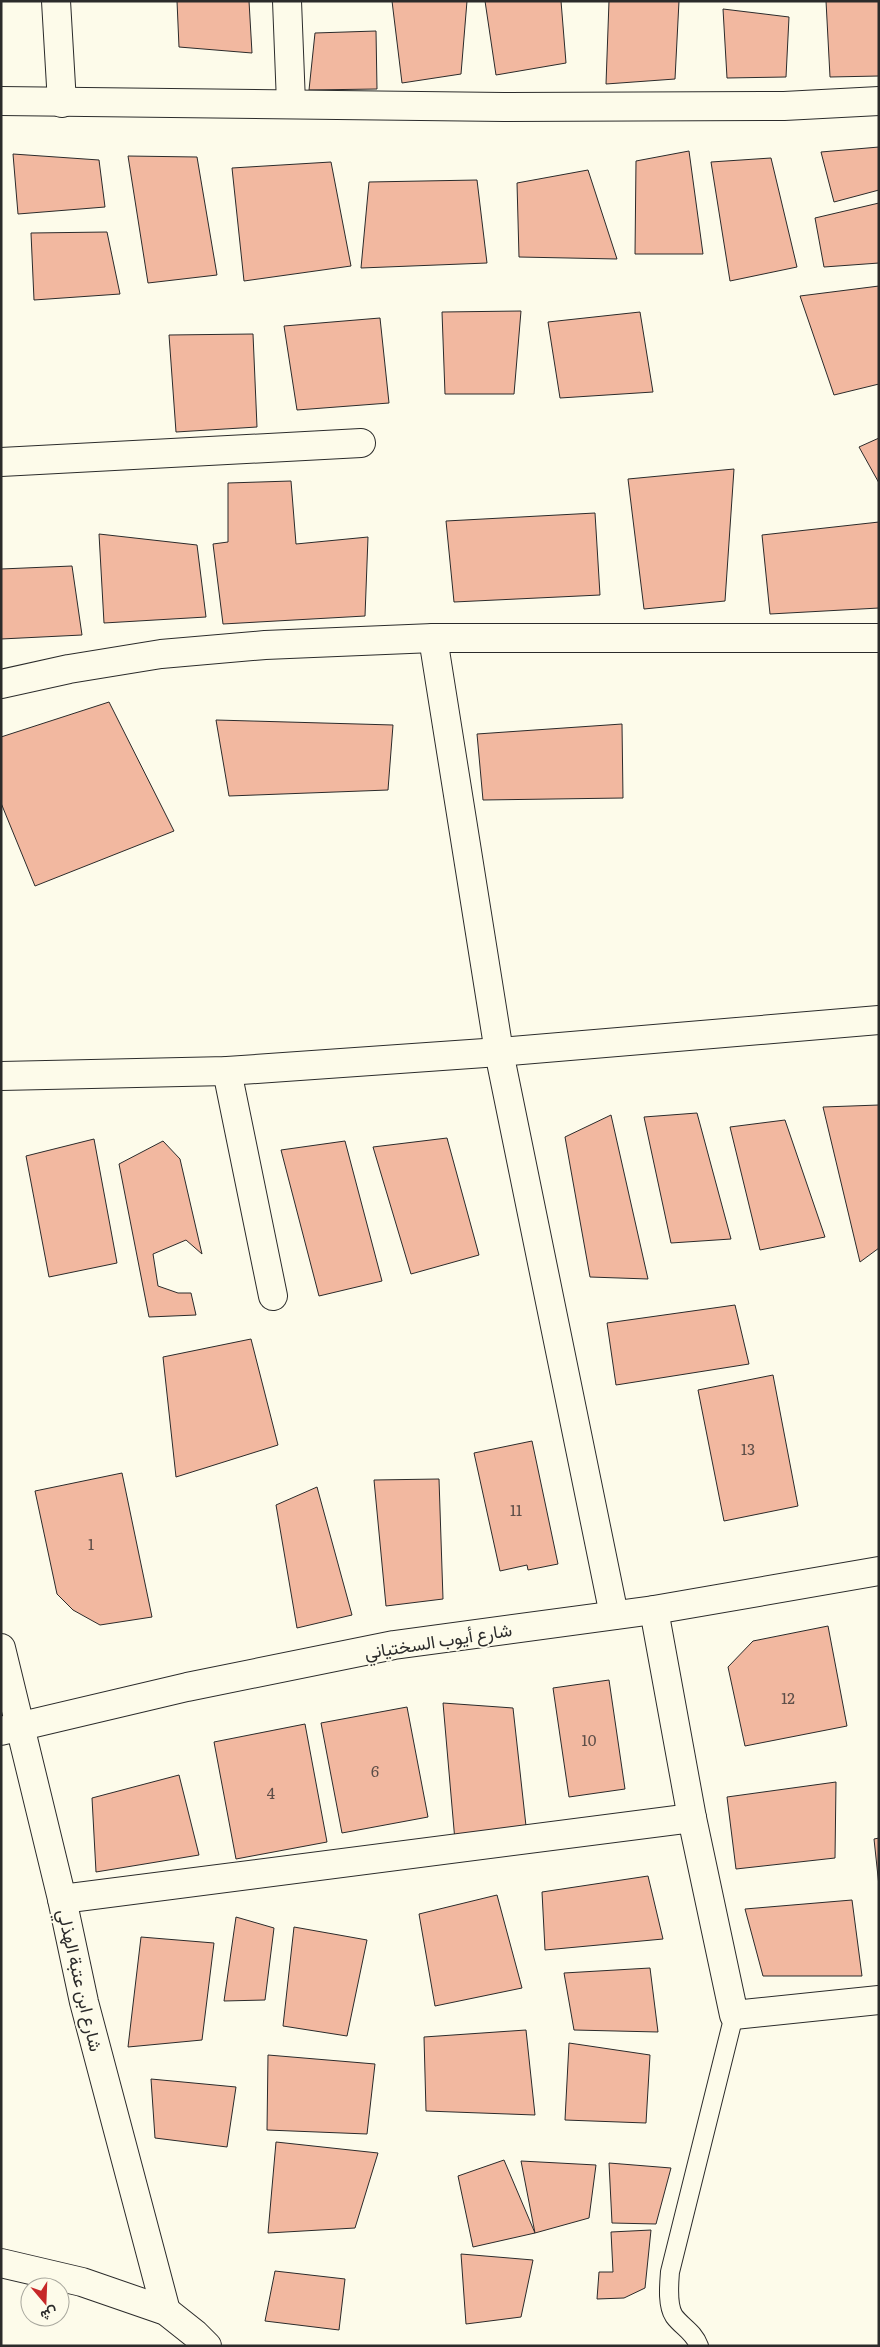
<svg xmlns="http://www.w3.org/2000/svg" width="880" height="2347" viewBox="0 0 880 2347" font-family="Literata,Vazirmatn,serif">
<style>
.building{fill:#f2b8a0;stroke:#2b2b2b}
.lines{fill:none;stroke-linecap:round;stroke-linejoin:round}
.service-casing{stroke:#2b2b2b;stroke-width:20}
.minor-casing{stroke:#2b2b2b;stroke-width:30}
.service{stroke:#fdfbea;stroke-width:18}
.minor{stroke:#fdfbea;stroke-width:28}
.labels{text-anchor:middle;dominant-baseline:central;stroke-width:4;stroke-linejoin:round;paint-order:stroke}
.number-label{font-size:15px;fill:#5d4e48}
.street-label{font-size:18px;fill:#2b2b2b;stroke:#fdfbea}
</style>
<rect width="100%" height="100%" fill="#fdfbea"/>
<g class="building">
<path d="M177 1H249L252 53 179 47Z"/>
<path d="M392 1H467L461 74 402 83Z"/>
<path d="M485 1H561L566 63 496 75Z"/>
<path d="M609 1H679L675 79 606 84Z"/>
<path d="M826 1H879V76L830 77Z"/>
<path d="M723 9 789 17 786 77 727 78Z"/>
<path d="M376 31 377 89 309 90 315 33Z"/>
<path d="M879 147V190L834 202 821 152Z"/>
<path d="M689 151 703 254H635L636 161Z"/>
<path d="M13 154 99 160 105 207 18 214Z"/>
<path d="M128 156 197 157 217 275 148 283Z"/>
<path d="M771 158 797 267 730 281 711 162Z"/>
<path d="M331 162 351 266 244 281 232 168Z"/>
<path d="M588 170 617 259 519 257 517 183Z"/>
<path d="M477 180 487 263 361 268 369 182Z"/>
<path d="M879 203V263L824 267 815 218Z"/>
<path d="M107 232 120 294 34 300 31 233Z"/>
<path d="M879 286V384L834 395 800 296Z"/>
<path d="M521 311 514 394H445L442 312Z"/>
<path d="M640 312 653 392 560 398 548 322Z"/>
<path d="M380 318 389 403 297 410 284 326Z"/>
<path d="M253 334 257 427 176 432 169 335Z"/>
<path d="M879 438V483L859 447Z"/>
<path d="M734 469 725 601 644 609 628 479Z"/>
<path d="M291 481 296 544 368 537 365 616 223 624 213 544 228 542V483Z"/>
<path d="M595 513 600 595 454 602 446 521Z"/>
<path d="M879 522V608L770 614 762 535Z"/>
<path d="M99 534 197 545 206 617 104 623Z"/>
<path d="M72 566 82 635 1 639V569Z"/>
<path d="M109 702 174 831 35 886 1 803V737Z"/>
<path d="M216 720 393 725 388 790 229 796Z"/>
<path d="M622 724 623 798 483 800 477 734Z"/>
<path d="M879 1105V1248L860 1262 823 1107Z"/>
<path d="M697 1113 731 1239 671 1243 644 1117Z"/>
<path d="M611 1115 648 1279 590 1277 565 1137Z"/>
<path d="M785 1120 825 1237 760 1250 730 1127Z"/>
<path d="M447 1138 479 1255 411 1274 373 1147Z"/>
<path d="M94 1139 117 1263 49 1277 26 1156Z"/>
<path d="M163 1141 180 1159 202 1254 186 1240 153 1254 158 1286 178 1293H191L196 1315 149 1317 119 1164Z"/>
<path d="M345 1141 382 1281 319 1296 281 1150Z"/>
<path d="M735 1305 749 1364 616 1385 607 1323Z"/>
<path d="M251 1339 278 1445 176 1477 163 1357Z"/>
<path d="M773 1375 798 1506 724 1521 698 1390Z"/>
<path d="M532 1441 558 1564 528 1570 527 1565 500 1571 474 1453Z"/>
<path d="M122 1473 152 1617 100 1625 73 1610 57 1594 35 1491Z"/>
<path d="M439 1479 443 1599 386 1606 374 1480Z"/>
<path d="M317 1487 352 1615 297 1628 276 1505Z"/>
<path d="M828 1626 847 1726 745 1746 728 1667 753 1641Z"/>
<path d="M609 1680 625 1789 569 1797 553 1688Z"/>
<path d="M443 1703 513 1708 527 1835 455 1841Z"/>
<path d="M407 1707 428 1817 342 1833 321 1723Z"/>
<path d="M305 1724 327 1842 236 1859 214 1742Z"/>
<path d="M179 1775 199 1855 96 1872 92 1798Z"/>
<path d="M836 1782 835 1858 736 1869 727 1797Z"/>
<path d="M879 1838V1886L874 1839Z"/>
<path d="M648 1876 663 1939 545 1950 542 1892Z"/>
<path d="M497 1895 522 1988 435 2006 419 1914Z"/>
<path d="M852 1900 862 1976H763L745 1909Z"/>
<path d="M236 1917 274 1928 265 2000 224 2001Z"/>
<path d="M294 1927 367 1940 347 2036 283 2026Z"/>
<path d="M141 1937 214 1943 202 2040 128 2047Z"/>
<path d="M650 1968 658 2032 574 2030 564 1973Z"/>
<path d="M526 2030 535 2115 426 2111 424 2037Z"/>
<path d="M569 2043 650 2055 646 2123 565 2120Z"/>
<path d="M268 2055 375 2064 367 2134 267 2130Z"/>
<path d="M151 2079 236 2087 227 2147 155 2138Z"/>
<path d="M276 2142 378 2153 355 2228 268 2233Z"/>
<path d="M504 2160 535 2233 473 2247 458 2176Z"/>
<path d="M521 2161 596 2165 589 2218 535 2233Z"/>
<path d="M609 2163 671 2168 656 2224 612 2223Z"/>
<path d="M651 2230 645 2288 624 2298 597 2299 599 2272H613L611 2232Z"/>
<path d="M461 2254 533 2260 521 2317 466 2324Z"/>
<path d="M275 2271 345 2279 339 2330 265 2321Z"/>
</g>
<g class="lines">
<defs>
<path id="service" d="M699 2346C694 2332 682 2327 674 2316 667 2305 669 2285 670 2272L734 2015"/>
<g id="minor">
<path d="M56 1 62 103"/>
<path d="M287 1 291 103"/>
<path d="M1 101 504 107 784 106 879 101"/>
<path d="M1 462 361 443"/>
<path d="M433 638 499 1052 614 1615"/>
<path d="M1 684 69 669 161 654 265 645 433 638H879"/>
<path d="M227 1071 273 1296"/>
<path d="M1 1076 227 1071 499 1052 879 1020"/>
<path d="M654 1610 692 1818 734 2015 879 2000"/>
<path d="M1 1648 62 1899 84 2002 166 2311"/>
<path d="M1 1731 187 1687 394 1645 654 1610 879 1571"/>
<path d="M62 1899 692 1818"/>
<path d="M1 2263 82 2282 166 2311 195 2334 207 2346"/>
</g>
</defs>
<use href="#service" class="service-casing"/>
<use href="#minor" class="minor-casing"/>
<use href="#service" class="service"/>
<use href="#minor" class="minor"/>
</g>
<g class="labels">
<g class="number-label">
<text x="748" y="1448">13</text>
<text x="516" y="1509">11</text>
<text x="91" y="1543">1</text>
<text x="788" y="1697">12</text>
<text x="589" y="1739">10</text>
<text x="375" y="1770">6</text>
<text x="271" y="1792">4</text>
</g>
<g class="street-label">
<text transform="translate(438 1640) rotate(-9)">شارع أيوب السختياني</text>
<text transform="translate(81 1980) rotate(77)">شارع ابن عتبة الهذلي</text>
</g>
</g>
<rect width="880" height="2347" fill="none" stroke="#2b2b2b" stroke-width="5"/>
<g transform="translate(45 2302) rotate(161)"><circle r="24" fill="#fdfbea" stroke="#a9a89e"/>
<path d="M0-4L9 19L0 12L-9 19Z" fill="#c62828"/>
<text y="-8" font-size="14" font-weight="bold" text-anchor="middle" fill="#2b2b2b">ش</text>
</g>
</svg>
